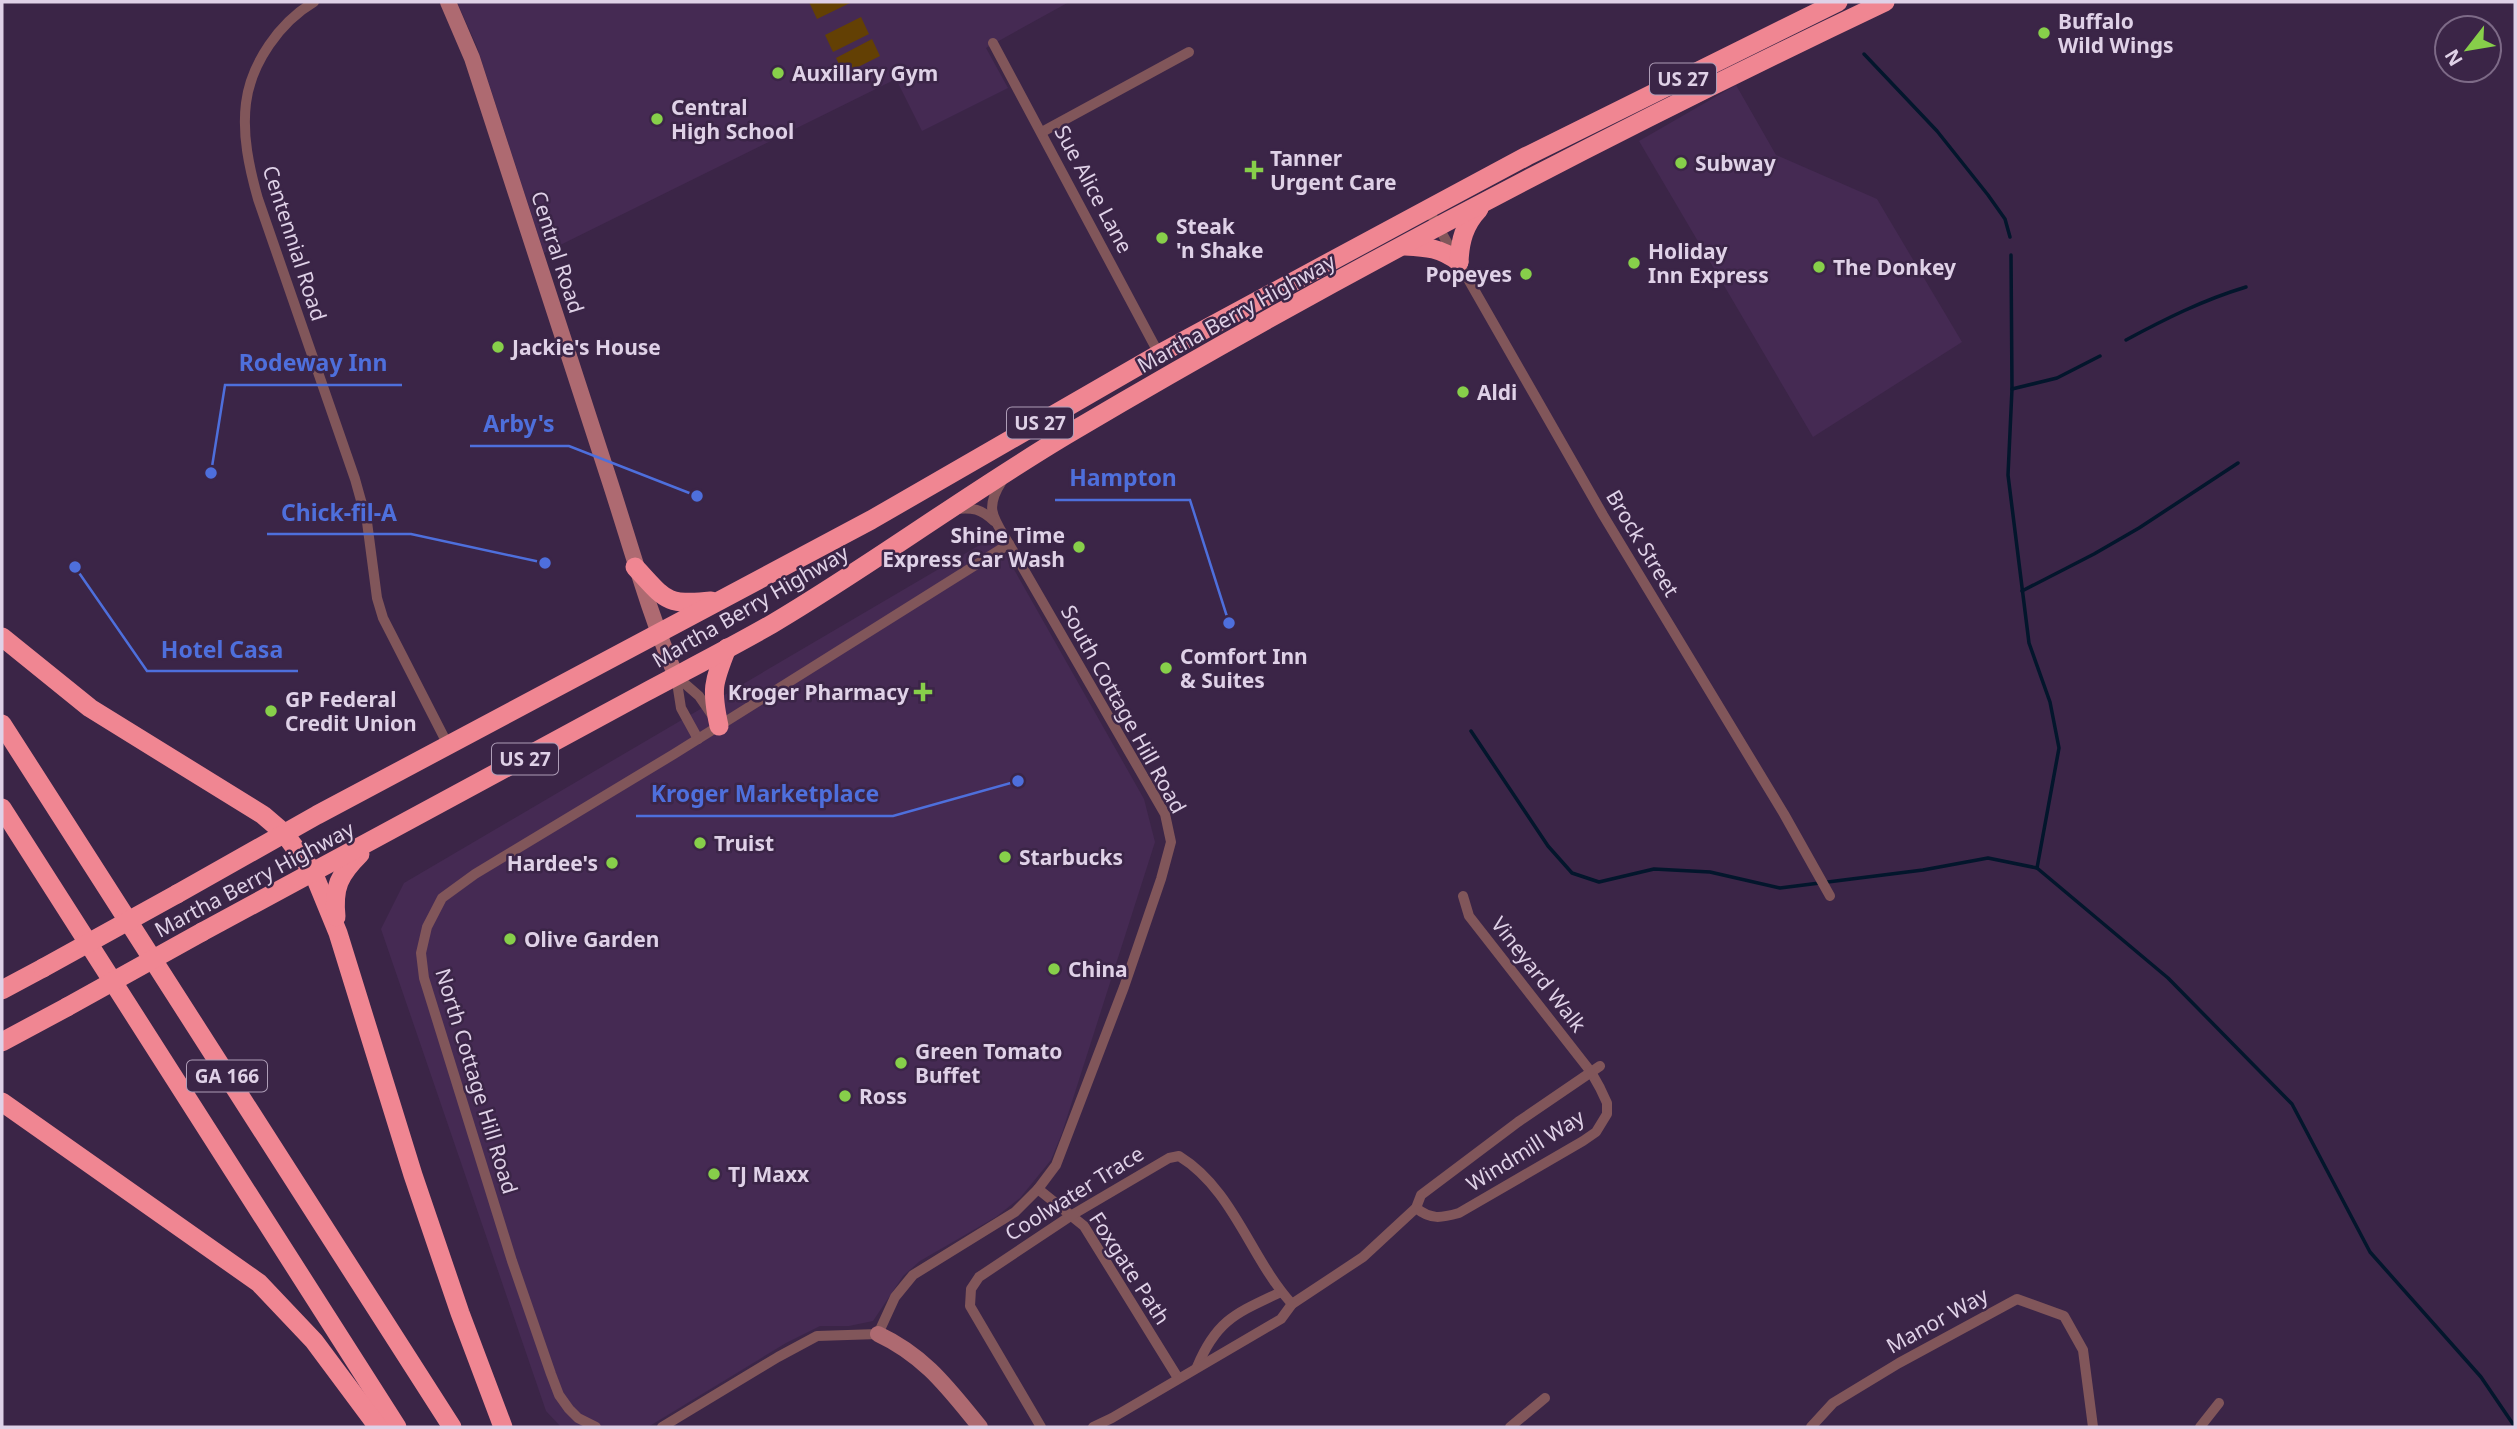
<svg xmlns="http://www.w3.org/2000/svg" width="2517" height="1429" viewBox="0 0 2517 1429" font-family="'Noto Sans',sans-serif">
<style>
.built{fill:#452a53}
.green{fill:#634004}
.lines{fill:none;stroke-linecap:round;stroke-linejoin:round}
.stream{stroke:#03162c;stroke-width:3.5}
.street{stroke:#81565a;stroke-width:10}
.secondary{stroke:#ae6a71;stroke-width:16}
.highway{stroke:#f08692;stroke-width:19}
.highway-bridge{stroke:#f08692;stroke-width:19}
.poi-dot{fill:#87cf4a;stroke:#3b2547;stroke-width:2.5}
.labels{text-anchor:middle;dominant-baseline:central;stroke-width:5;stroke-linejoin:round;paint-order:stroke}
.shield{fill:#3b2547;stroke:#ae9db7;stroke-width:2}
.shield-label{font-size:19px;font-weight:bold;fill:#dfd1e7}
.poi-label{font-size:21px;font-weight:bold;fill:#dfd1e7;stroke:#3b2547;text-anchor:start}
.street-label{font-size:21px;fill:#dfd1e7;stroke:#3b2547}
.leader{fill:none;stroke:#4e6fdc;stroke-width:2.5}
.callout-dot{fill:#4e6fdc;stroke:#3b2547;stroke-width:2.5}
.callout-label{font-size:23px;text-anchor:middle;font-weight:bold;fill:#4e6fdc;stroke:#3b2547;stroke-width:5;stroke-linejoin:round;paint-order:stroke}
</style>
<rect width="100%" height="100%" fill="#3b2547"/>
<g class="built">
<path d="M457 2H1069L986 48 1008 88 922 131 896 79 544 253 477 47Z"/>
<path d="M1736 85 1776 155 1877 199 1962 342 1813 437 1639 141Z"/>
<path d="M995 536 1144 799 1155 842 1062 1133 1051 1160 1020 1198 996 1217 920 1261 903 1276 873 1321 849 1326H820L786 1343 648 1427H561L546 1411 381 929 404 883Z"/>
</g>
<g class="green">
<path d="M809 2H852L817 19Z"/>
<path d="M861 17 869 34 833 52 825 35Z"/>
<path d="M872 39 880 56 844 74 836 58Z"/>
</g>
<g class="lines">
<g class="stream">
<path d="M1864 54 1937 131 1988 195 2005 219 2010 237"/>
<path d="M2011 255 2012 389 2008 475 2029 643 2050 702 2059 748 2037 868"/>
<path d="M2126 340C2165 319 2203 300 2246 287"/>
<path d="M2012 389 2057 378 2100 356"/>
<path d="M2022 591 2094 554 2139 528 2238 463"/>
<path d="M1471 731 1548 846 1572 873 1599 882 1654 869 1710 872 1780 888 1923 870 1988 858 2037 868 2168 978 2292 1104 2370 1252 2481 1377 2515 1427"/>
</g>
<g class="street">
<path d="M314 2C280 22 251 63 246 103 242 135 249 167 258 199L355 479 367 522 377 598 383 618 448 745"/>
<path d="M993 43 1159 354"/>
<path d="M1042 132 1189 52"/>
<path d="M1428 209 1603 515 1784 814 1830 896"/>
<path d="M1002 481C984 509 993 517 1009 544"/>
<path d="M955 509C973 507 981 509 994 521"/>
<path d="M676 676 681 708 698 739"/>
<path d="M676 676 699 696 714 718"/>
<path d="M1038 1189 1084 1226 1178 1378"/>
<path d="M1416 1208C1431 1220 1441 1218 1459 1213L1583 1141 1596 1132 1607 1114V1103L1600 1088 1591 1072 1469 916 1463 896"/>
<path d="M1197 1367C1217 1319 1237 1313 1281 1292"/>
<path d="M596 1427 578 1418 569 1409 559 1395 551 1374 512 1261 424 978 421 953 427 927 442 898 475 874 674 754 1009 544 1165 814 1171 842 1161 879 1124 987 1056 1165 1038 1189 1015 1212 913 1275 895 1297 878 1334 817 1336 778 1357 662 1427"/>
<path d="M1041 1427 970 1306 971 1289 979 1277 1072 1215 1169 1158 1179 1156C1234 1190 1250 1258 1292 1304"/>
<path d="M1093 1427 1112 1418 1281 1319 1292 1304 1363 1257 1416 1208 1421 1195 1518 1122 1600 1066"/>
<path d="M1510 1427 1545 1398"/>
<path d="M1811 1427 1833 1403 1899 1363 2017 1299 2064 1316 2083 1350 2093 1427"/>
<path d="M2200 1427 2219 1403"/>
</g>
<g class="secondary">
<path d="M448 2 472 58C518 197 562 337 608 476 630 543 648 611 676 676"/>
<path d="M878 1334C925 1356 948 1388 980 1427"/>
</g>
<g class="highway">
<path d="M1405 246C1427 247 1441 248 1459 262"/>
<path d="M1459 262C1460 241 1464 225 1479 209"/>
<path d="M635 567C665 599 665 606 711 601"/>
<path d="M2 637 90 708 263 815 284 833 313 872 338 933 413 1175 460 1313 503 1427"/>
<path d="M2 724 452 1427"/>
<path d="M719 726C711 689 713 683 727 648"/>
<path d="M2 808 397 1427"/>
<path d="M177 894 317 815 871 520 1159 354 1428 209 1527 156 1838 2"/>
<path d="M336 917C333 887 339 875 360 854"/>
<path d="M202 932C349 851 497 773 644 693 687 670 730 648 772 624 875 563 971 491 1073 431 1337 275 1609 133 1885 2"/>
<path d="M2 990 43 968"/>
<path d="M2 1042 67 1007"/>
<path d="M2 1102 259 1283 314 1341 378 1427"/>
</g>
<g class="highway-bridge">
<path d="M43 968 177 894"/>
<path d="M67 1007 202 932"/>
</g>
</g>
<g class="poi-dot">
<circle cx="2044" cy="33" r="7"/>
<circle cx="778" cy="73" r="7"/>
<circle cx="657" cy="119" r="7"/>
<circle cx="1681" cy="163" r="7"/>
<path d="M1250.5 159.5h7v7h7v7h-7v7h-7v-7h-7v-7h7z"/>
<circle cx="1162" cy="238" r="7"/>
<circle cx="1634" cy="263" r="7"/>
<circle cx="1819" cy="267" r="7"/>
<circle cx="1526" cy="274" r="7"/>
<circle cx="498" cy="347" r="7"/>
<circle cx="1463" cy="392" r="7"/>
<circle cx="1079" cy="547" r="7"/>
<circle cx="1166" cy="668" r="7"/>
<path d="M919.5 681.5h7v7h7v7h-7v7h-7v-7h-7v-7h7z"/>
<circle cx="271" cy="711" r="7"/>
<circle cx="700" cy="843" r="7"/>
<circle cx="1005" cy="857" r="7"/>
<circle cx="612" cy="863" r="7"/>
<circle cx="510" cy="939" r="7"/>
<circle cx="1054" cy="969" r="7"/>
<circle cx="901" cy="1063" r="7"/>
<circle cx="845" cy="1096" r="7"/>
<circle cx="714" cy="1174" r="7"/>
</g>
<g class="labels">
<g class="shield">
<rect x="1650" y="63.5" width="66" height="31" rx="5"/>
<rect x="1007" y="407.5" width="66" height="31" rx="5"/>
<rect x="492" y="743.5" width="66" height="31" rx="5"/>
<rect x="187" y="1060.5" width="80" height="31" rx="5"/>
</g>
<g class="shield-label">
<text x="1683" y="79">US 27</text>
<text x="1040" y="423">US 27</text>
<text x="525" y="759">US 27</text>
<text x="227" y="1076">GA 166</text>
</g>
<g class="poi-label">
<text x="2058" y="21">Buffalo<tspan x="2058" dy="24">Wild Wings</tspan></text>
<text x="792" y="73">Auxillary Gym</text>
<text x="671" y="107">Central<tspan x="671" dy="24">High School</tspan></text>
<text x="1270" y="158">Tanner<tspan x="1270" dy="24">Urgent Care</tspan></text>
<text x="1695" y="163">Subway</text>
<text x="1176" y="226">Steak<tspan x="1176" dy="24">'n Shake</tspan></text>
<text x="1648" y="251">Holiday<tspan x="1648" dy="24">Inn Express</tspan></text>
<text x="1833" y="267">The Donkey</text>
<text x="1512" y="274" text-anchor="end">Popeyes</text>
<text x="512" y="347">Jackie's House</text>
<text x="1477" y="392">Aldi</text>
<text x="1065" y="535" text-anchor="end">Shine Time<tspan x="1065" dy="24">Express Car Wash</tspan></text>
<text x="1180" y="656">Comfort Inn<tspan x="1180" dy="24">&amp; Suites</tspan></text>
<text x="909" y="692" text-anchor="end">Kroger Pharmacy</text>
<text x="285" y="699">GP Federal<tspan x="285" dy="24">Credit Union</tspan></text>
<text x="714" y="843">Truist</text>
<text x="1019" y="857">Starbucks</text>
<text x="598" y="863" text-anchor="end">Hardee's</text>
<text x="524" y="939">Olive Garden</text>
<text x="1068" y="969">China</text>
<text x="915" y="1051">Green Tomato<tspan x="915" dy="24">Buffet</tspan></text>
<text x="859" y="1096">Ross</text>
<text x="728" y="1174">TJ Maxx</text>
</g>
<g class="street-label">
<text transform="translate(1094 189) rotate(62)">Sue Alice Lane</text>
<text transform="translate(295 243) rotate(72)">Centennial Road</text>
<text transform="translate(558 252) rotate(72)">Central Road</text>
<text transform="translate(1236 313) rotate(-29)">Martha Berry Highway</text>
<text transform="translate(1643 543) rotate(59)">Brock Street</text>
<text transform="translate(750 606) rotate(-30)">Martha Berry Highway</text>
<text transform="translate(1124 709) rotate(61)">South Cottage Hill Road</text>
<text transform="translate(254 879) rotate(-28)">Martha Berry Highway</text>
<text transform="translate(1539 974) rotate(52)">Vineyard Walk</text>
<text transform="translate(477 1081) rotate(73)">North Cottage Hill Road</text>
<text transform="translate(1525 1150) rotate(-32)">Windmill Way</text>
<text transform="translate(1074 1193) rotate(-32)">Coolwater Trace</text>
<text transform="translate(1130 1268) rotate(57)">Foxgate Path</text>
<text transform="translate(1937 1320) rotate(-29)">Manor Way</text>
</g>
</g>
<path class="leader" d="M211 473L225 385H402M697 496L569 446H470M1229 623L1190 500H1055M545 563L411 534H267M75 567L147 671H298M1018 781L893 816H636"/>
<g class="callout-dot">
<circle cx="211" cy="473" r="7"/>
<circle cx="697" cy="496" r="7"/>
<circle cx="1229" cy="623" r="7"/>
<circle cx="545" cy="563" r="7"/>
<circle cx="75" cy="567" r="7"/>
<circle cx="1018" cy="781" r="7"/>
</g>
<g class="callout-label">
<text x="313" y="371">Rodeway Inn</text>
<text x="519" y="432">Arby's</text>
<text x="1123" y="486">Hampton</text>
<text x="339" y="521">Chick-fil-A</text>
<text x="222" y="658">Hotel Casa</text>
<text x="765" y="802">Kroger Marketplace</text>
</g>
<rect width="2517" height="1429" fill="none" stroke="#dfd1e7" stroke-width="7"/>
<g transform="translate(2468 49) rotate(239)"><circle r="33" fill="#3b2547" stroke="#7d6a87" stroke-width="2"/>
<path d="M0-5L12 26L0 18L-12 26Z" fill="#87cf4a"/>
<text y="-10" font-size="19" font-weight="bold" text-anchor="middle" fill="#dfd1e7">N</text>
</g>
</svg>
